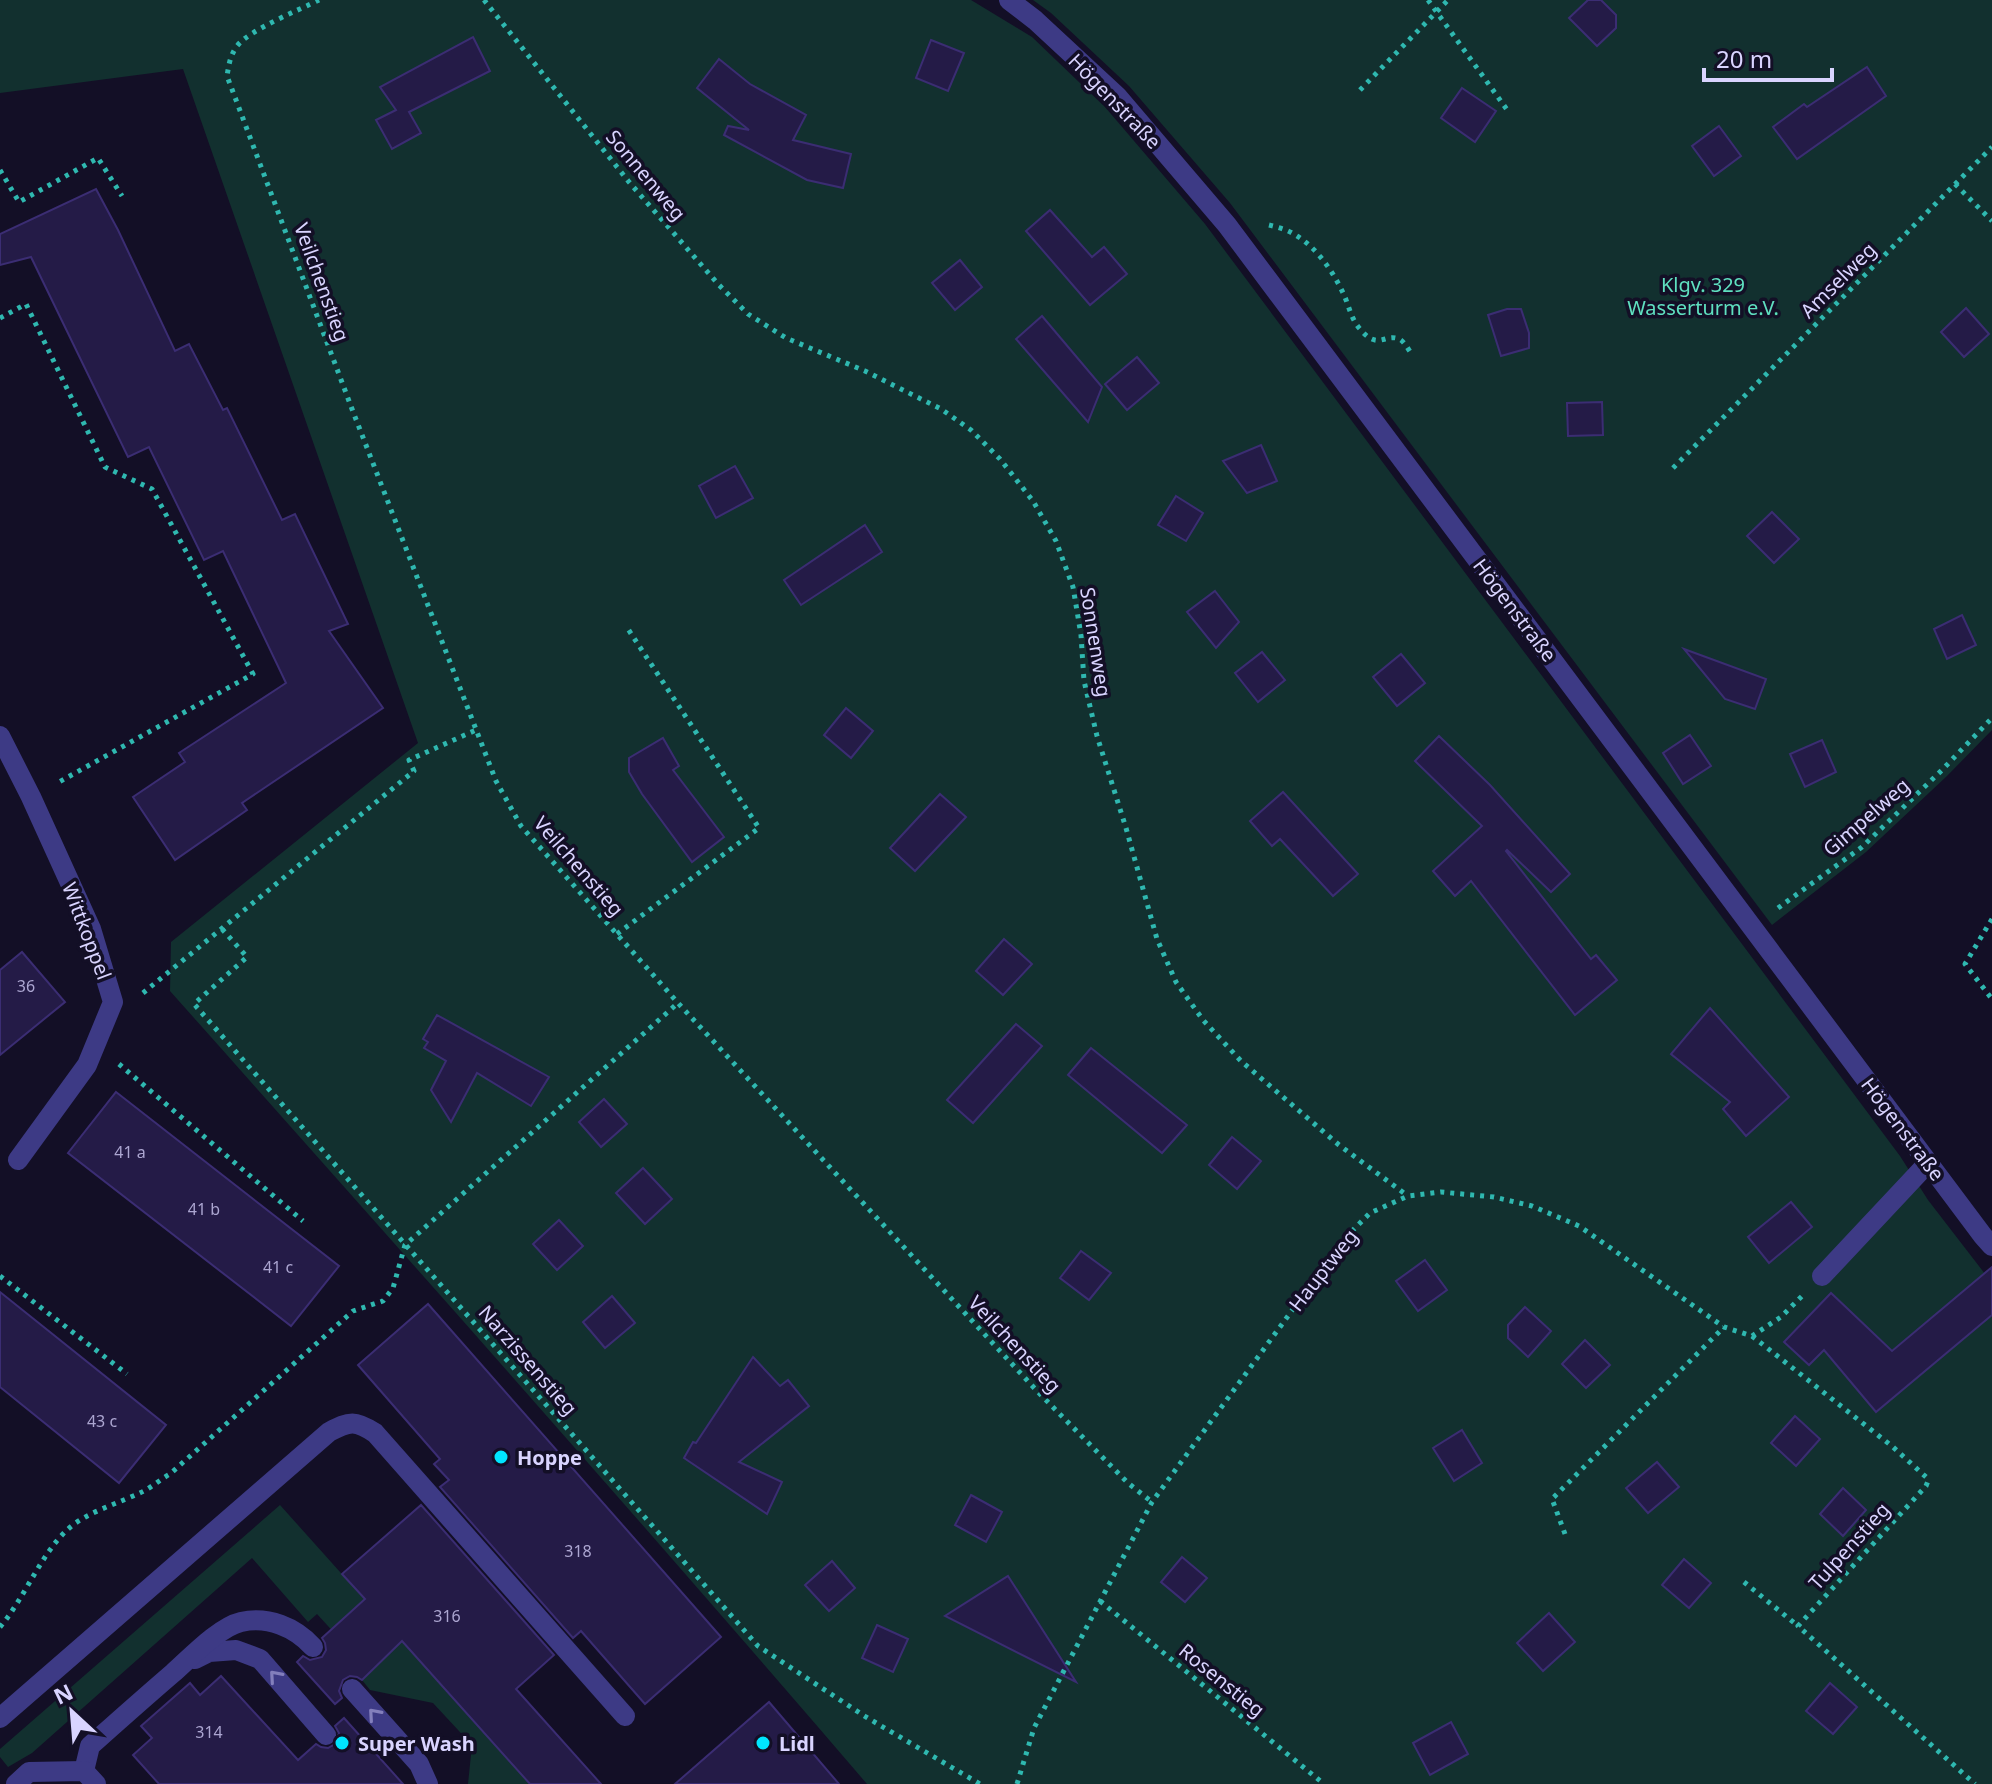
<svg xmlns="http://www.w3.org/2000/svg" width="1992" height="1784" viewBox="0 0 1992 1784" font-family="'Noto Sans',sans-serif">
<style>
.green{fill:#12302f}
.building{fill:#241b47;stroke:#3b2d73;stroke-width:2}
.lines{fill:none;stroke-linecap:round;stroke-linejoin:round}
.path{stroke:#2fb8b0;stroke-width:5;stroke-dasharray:4 6;stroke-linecap:butt}
.lane{stroke:#3d3a85;stroke-width:20}
.street{stroke:#3d3a85;stroke-width:20}
.oneway{stroke:#837fbc}
.poi-dot{fill:#00e5ff;stroke:#130f26;stroke-width:3}
.labels{text-anchor:middle;dominant-baseline:central;stroke-width:7;stroke-linejoin:round;paint-order:stroke}
.number-label{font-size:16px;fill:#aca6d1}
.street-label{font-size:20px;fill:#d9d4ff;stroke:#130f26}
.park-label{font-size:20px;fill:#5fe0c0;stroke:#130f26}
.poi-label{font-size:20px;font-weight:bold;fill:#d9d4ff;stroke:#130f26;text-anchor:start}
</style>
<rect width="100%" height="100%" fill="#130f26"/>
<g class="green">
<path d="M0 0H971L1032 37 1105 107 1205 224 1900 1156 1928 1200 1992 1283V1784H867C638 1517 404 1254 170 991L171 942 418 743 183 69 0 93Z"/>
<path d="M1033 0H1992V730L1947 776 1866 852 1772 925 1230 203 1129 86 1051 13Z"/>
<path d="M280 1505 530 1784H468L472 1745 433 1703 370 1690 362 1680 370 1672 317 1614 308 1622 252 1558 32 1753 8 1767 0 1757V1749Z"/>
</g>
<g class="building">
<path d="M1588 0H1601L1616 15V28L1597 46 1569 18Z"/>
<path d="M473 37 490 71 409 112 421 133 392 149 376 120 396 110 380 87Z"/>
<path d="M931 40 964 53 948 91 916 78Z"/>
<path d="M719 59 750 84 806 115 793 140 851 154 843 188 807 180 724 135 728 126 749 130 697 88Z"/>
<path d="M1867 67 1886 96 1797 159 1773 127 1804 104 1807 107Z"/>
<path d="M1462 88 1496 111 1475 142 1441 118Z"/>
<path d="M1719 126 1741 156 1714 176 1692 146Z"/>
<path d="M96 189 118 230 175 351 189 344 223 410 227 408 282 520 295 514 348 624 329 631 383 708 242 803 247 810 175 860 133 797 185 762 179 753 286 683 223 551 204 560 149 447 128 457 31 257 0 265V234Z"/>
<path d="M1050 210 1092 257 1104 247 1127 274 1090 305 1026 231Z"/>
<path d="M960 260 982 287 955 310 932 283Z"/>
<path d="M1966 308 1989 334 1964 357 1941 332Z"/>
<path d="M1507 309H1521L1529 333V348L1501 356 1488 315Z"/>
<path d="M1042 316 1102 387 1088 422 1016 339Z"/>
<path d="M1137 357 1159 383 1127 410 1105 384Z"/>
<path d="M1602 402 1603 435 1568 436 1567 403Z"/>
<path d="M1261 445 1277 481 1247 493 1223 461Z"/>
<path d="M735 466 753 498 716 518 699 486Z"/>
<path d="M1176 496 1203 513 1186 541 1158 525Z"/>
<path d="M1772 512 1799 539 1774 563 1747 536Z"/>
<path d="M865 525 882 552 801 605 784 580Z"/>
<path d="M1215 591 1239 622 1216 648 1187 612Z"/>
<path d="M1962 615 1976 645 1947 659 1934 629Z"/>
<path d="M1684 649 1766 679 1755 709 1725 699Z"/>
<path d="M1262 652 1285 680 1258 702 1235 673Z"/>
<path d="M1401 654 1425 683 1397 706 1373 677Z"/>
<path d="M846 708 873 731 851 758 824 735Z"/>
<path d="M1690 735 1711 766 1683 784 1663 753Z"/>
<path d="M1439 736 1490 785 1570 874 1551 892 1507 850 1506 851 1591 959 1596 955 1617 980 1575 1015 1471 881 1455 896 1433 871 1482 826 1415 761Z"/>
<path d="M663 738 679 766 673 770 724 837 692 862 642 794 629 772V758Z"/>
<path d="M1822 740 1836 772 1805 787 1790 754Z"/>
<path d="M1283 792 1358 874 1333 896 1280 839 1272 846 1250 821Z"/>
<path d="M940 794 966 817 915 871 890 848Z"/>
<path d="M1004 939 1032 964 1003 995 976 971Z"/>
<path d="M22 952 65 1002 0 1055V970Z"/>
<path d="M1710 1008 1789 1097 1746 1136 1723 1109 1730 1102 1671 1054Z"/>
<path d="M437 1015 549 1077 531 1106 477 1073 451 1122 431 1090 446 1061 424 1048 428 1042 423 1039Z"/>
<path d="M1016 1024 1042 1046 973 1123 947 1100Z"/>
<path d="M1091 1048 1187 1125 1162 1153 1068 1075Z"/>
<path d="M116 1092 339 1266 291 1326 68 1153Z"/>
<path d="M604 1099 627 1124 601 1147 579 1122Z"/>
<path d="M1232 1137 1261 1161 1237 1189 1209 1165Z"/>
<path d="M643 1168 672 1199 645 1224 616 1193Z"/>
<path d="M1791 1202 1812 1227 1769 1263 1748 1237Z"/>
<path d="M559 1220 583 1246 557 1270 533 1244Z"/>
<path d="M1081 1251 1111 1273 1089 1300 1060 1278Z"/>
<path d="M1425 1260 1447 1290 1418 1311 1396 1281Z"/>
<path d="M1992 1267V1315L1876 1412 1824 1350 1809 1365 1784 1342 1831 1293 1892 1351Z"/>
<path d="M0 1292 166 1425 119 1483 0 1387Z"/>
<path d="M612 1296 635 1323 605 1348 583 1322Z"/>
<path d="M428 1304 721 1637 645 1704 581 1631 573 1638 440 1487 449 1480 434 1464 440 1459 358 1365Z"/>
<path d="M1525 1307 1551 1331 1528 1357 1508 1338V1325Z"/>
<path d="M1585 1340 1610 1365 1586 1388 1562 1364Z"/>
<path d="M753 1357 780 1386 788 1380 809 1406 739 1462 782 1482 767 1514 684 1458 693 1442 696 1443Z"/>
<path d="M1795 1416 1820 1439 1796 1466 1771 1443Z"/>
<path d="M1462 1430 1482 1463 1454 1481 1433 1448Z"/>
<path d="M1657 1462 1679 1487 1648 1513 1626 1488Z"/>
<path d="M1843 1488 1866 1510 1843 1536 1820 1514Z"/>
<path d="M971 1495 1002 1512 986 1542 955 1525Z"/>
<path d="M421 1505 554 1655 516 1689 601 1784H530L402 1641 362 1680 357 1677 350 1676 343 1680 339 1691 342 1698 335 1704 297 1662 303 1656 310 1660 322 1657 326 1650 325 1643 322 1638 365 1599 342 1574Z"/>
<path d="M1182 1557 1207 1578 1185 1602 1161 1582Z"/>
<path d="M1684 1559 1711 1583 1689 1608 1662 1585Z"/>
<path d="M832 1561 855 1588 829 1611 805 1585Z"/>
<path d="M1008 1576 1076 1682 945 1616Z"/>
<path d="M1549 1613 1575 1642 1543 1671 1517 1643Z"/>
<path d="M877 1625 908 1639 893 1672 862 1658Z"/>
<path d="M221 1676 298 1760 316 1744 321 1747 328 1748 335 1744 339 1733 335 1726 344 1718 403 1784H159L133 1755 152 1738 141 1726 190 1683 200 1695Z"/>
<path d="M1830 1683 1857 1707 1833 1734 1806 1711Z"/>
<path d="M769 1702 839 1784H675Z"/>
<path d="M1451 1722 1468 1754 1430 1775 1413 1743Z"/>
</g>
<g class="lines">
<g class="path">
<path d="M319 0C299 10 249 30 237 46 230 56 229 64 227 76L352 409 496 781 521 826 678 1003 1037 1391 1128 1483 1152 1502"/>
<path d="M484 0 629 182 718 284 748 314 786 338 865 371 941 409 971 430 1000 459 1033 501 1056 541 1073 587 1081 635 1084 681 1097 736 1126 828 1157 939 1176 982 1203 1020 1241 1061 1339 1145 1408 1196"/>
<path d="M1428 0 1508 111"/>
<path d="M1360 90 1448 0"/>
<path d="M0 170 19 202 98 158 122 196"/>
<path d="M1955 184 1992 221"/>
<path d="M1269 225C1277 227 1285 229 1292 233 1316 246 1333 271 1344 295 1349 306 1351 319 1360 329 1378 351 1385 333 1399 339 1404 341 1408 349 1411 353"/>
<path d="M0 318 26 304 105 467 152 489 253 674 59 782"/>
<path d="M1673 468 1992 147"/>
<path d="M1778 908 1862 847 1942 770 1992 718"/>
<path d="M1992 919 1965 964 1992 999"/>
<path d="M222 929 247 957 194 1004 758 1646 866 1717 980 1784"/>
<path d="M617 934 759 828 628 629"/>
<path d="M143 993 414 771 409 760 476 730"/>
<path d="M119 1064 303 1221"/>
<path d="M0 1276 127 1374"/>
<path d="M1752 1336 1893 1447 1926 1477 1928 1481 1926 1486 1798 1626 1975 1784"/>
<path d="M1565 1534 1552 1499 1724 1327"/>
<path d="M1744 1582 1798 1626"/>
<path d="M1100 1601 1324 1784"/>
<path d="M0 1627C24 1599 41 1554 67 1530 86 1512 120 1503 144 1491 153 1486 161 1479 170 1474L353 1311 383 1301 393 1288 405 1245 678 1003"/>
<path d="M1017 1784 1034 1728 1152 1502 1345 1238 1370 1213 1408 1196 1441 1192 1494 1197 1532 1206 1579 1226 1724 1327 1752 1336 1781 1317 1802 1296"/>
</g>
<g class="lane">
<path d="M1009 0 1035 20 1117 96 1227 225 1983 1236 1992 1246"/>
<path d="M1822 1276 1928 1163"/>
<path d="M195 1659 209 1652 236 1650 260 1659 326 1735"/>
<path d="M352 1689 419 1764 428 1784"/>
<path d="M0 1718 329 1432C350 1421 355 1420 375 1433L625 1716"/>
<path d="M84 1771 90 1746C117 1722 145 1697 173 1673 190 1658 219 1627 241 1622 268 1616 295 1627 313 1647"/>
<path d="M16 1784 29 1772 84 1771 96 1784"/>
</g>
<path class="street" d="M0 736 31 797 91 929 113 1002 87 1065 18 1160"/>
</g>
<defs><path id="oneway-chevron" d="M-2-3.5L2.5 0L-2 3.5" fill="none" stroke-width="1.6" stroke-linecap="round" stroke-linejoin="round" transform="scale(2)"/></defs>
<g class="oneway">
<use href="#oneway-chevron" transform="translate(275 1676) rotate(-131)"/>
<use href="#oneway-chevron" transform="translate(374 1714) rotate(-131)"/>
</g>
<g class="poi-dot">
<circle cx="501" cy="1457" r="8"/>
<circle cx="342" cy="1743" r="8"/>
<circle cx="763" cy="1743" r="8"/>
</g>
<g class="labels">
<g class="number-label">
<text x="26" y="986">36</text>
<text x="130" y="1152">41 a</text>
<text x="204" y="1209">41 b</text>
<text x="278" y="1267">41 c</text>
<text x="102" y="1421">43 c</text>
<text x="578" y="1551">318</text>
<text x="447" y="1616">316</text>
<text x="209" y="1732">314</text>
</g>
<g class="street-label">
<text transform="translate(1115 101) rotate(46)">Högenstraße</text>
<text transform="translate(646 175) rotate(50)">Sonnenweg</text>
<text transform="translate(1838 280) rotate(-45)">Amselweg</text>
<text transform="translate(322 282) rotate(70)">Veilchenstieg</text>
<text transform="translate(1515 610) rotate(53)">Högenstraße</text>
<text transform="translate(1096 642) rotate(81)">Sonnenweg</text>
<text transform="translate(1866 817) rotate(-41)">Gimpelweg</text>
<text transform="translate(579 866) rotate(49)">Veilchenstieg</text>
<text transform="translate(87 931) rotate(69)">Wittkoppel</text>
<text transform="translate(1903 1129) rotate(53)">Högenstraße</text>
<text transform="translate(1323 1270) rotate(-52)">Hauptweg</text>
<text transform="translate(1015 1344) rotate(47)">Veilchenstieg</text>
<text transform="translate(528 1360) rotate(49)">Narzissenstieg</text>
<text transform="translate(1849 1546) rotate(-48)">Tulpenstieg</text>
<text transform="translate(1222 1680) rotate(39)">Rosenstieg</text>
</g>
<g class="park-label">
<text x="1703" y="284">Klgv. 329<tspan x="1703" dy="23">Wasserturm e.V.</tspan></text>
</g>
<g class="poi-label">
<text x="517" y="1457">Hoppe</text>
<text x="358" y="1743">Super Wash</text>
<text x="779" y="1743">Lidl</text>
</g>
</g>
<g transform="translate(72 1712) rotate(334)" stroke="#130f26" stroke-width="6" paint-order="stroke">
<path d="M0-6L14 30L0 20L-14 30Z" fill="#d9d4ff"/>
<text y="-12" font-size="22" font-weight="bold" text-anchor="middle" fill="#d9d4ff">N</text>
</g>
<path d="M1704 68v12h128v-12" fill="none" stroke="#d9d4ff" stroke-width="4"/>
<text x="1716" y="68" font-size="24" fill="#d9d4ff" stroke="#130f26" stroke-width="6" paint-order="stroke">20 m</text>
</svg>
